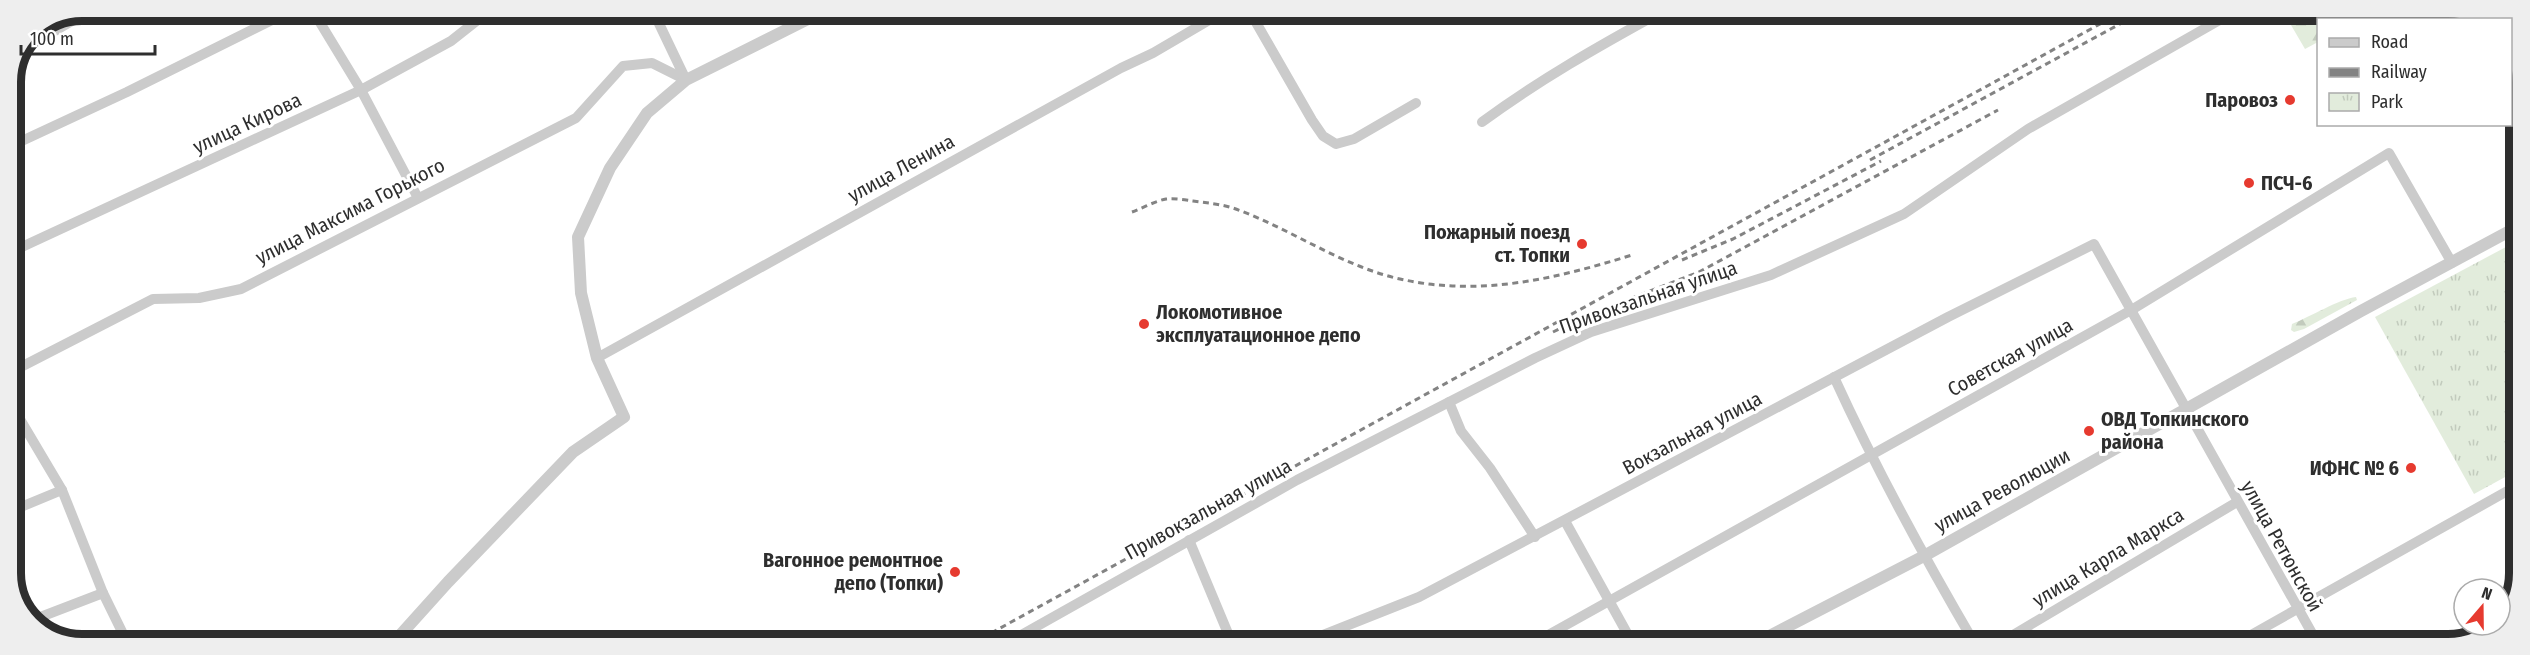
<svg xmlns="http://www.w3.org/2000/svg" width="2530" height="655" viewBox="0 0 2530 655" font-family="'Fira Sans Condensed',sans-serif">
<style>
.forest{fill:url(#forest-firs)}
.park{fill:url(#park-tufts)}
.lines{fill:none;stroke-linecap:round;stroke-linejoin:round}
.minor{stroke:#cbcbcb;stroke-width:10}
.tertiary{stroke:#cbcbcb;stroke-width:12}
.rail{stroke:#838383;stroke-width:3;stroke-dasharray:6 4.5;stroke-linecap:butt}
.poi-dot{fill:#e63a2f;stroke:#fff;stroke-width:2}
.labels{text-anchor:middle;dominant-baseline:central;stroke-width:6;stroke-linejoin:round;paint-order:stroke}
.poi-label{font-size:20px;font-weight:bold;fill:#2e2e2e;stroke:#fff;text-anchor:end}
.street-label{font-size:20px;fill:#2e2e2e;stroke:#fff}
.rim{fill:none;stroke:#2e2e2e;stroke-width:8}
</style>
<defs>
<pattern id="forest-firs" width="22" height="20" patternUnits="userSpaceOnUse" patternTransform="scale(1.5)"><rect width="22" height="20" fill="#e2ecdc"/><path d="M5 1l3.5 6h-7zM16 11l3.5 6h-7z" fill="#c2cbbd"/></pattern>
<pattern id="park-tufts" width="24" height="20" patternUnits="userSpaceOnUse" patternTransform="scale(1.5)"><rect width="24" height="20" fill="#e2ecdc"/><path d="M3 7l-1-3M5 7V3M7 7l1-3M15 17l-1-3M17 17v-4M19 17l1-3" fill="none" stroke="#c2cbbd"/></pattern>
</defs>
<rect width="100%" height="100%" fill="#fff"/>
<g class="forest">
<path d="M2284 13H2351V19L2318 20V42L2305 49Z"/>
<path d="M2356 297 2357 300 2304 329 2294 332 2291 330 2292 324C2310 317 2339 299 2356 297Z"/>
</g>
<path class="park" d="M2519 240 2518 470 2474 494 2375 317Z"/>
<g class="lines">
<g class="minor">
<path d="M313 11 361 90 418 198"/>
<path d="M653 11 686 80"/>
<path d="M1250 12 1312 120 1323 136 1336 144 1354 139 1416 103"/>
<path d="M24 49 89 11"/>
<path d="M2510 91 2519 86"/>
<path d="M1482 122C1539 80 1599 46 1661 12"/>
<path d="M11 146 127 92 290 11"/>
<path d="M11 252 361 90 451 41 489 11"/>
<path d="M597 358 1121 68 1153 53 1223 12"/>
<path d="M11 372 153 299 199 298 241 289 576 118 623 66 652 63 686 80"/>
<path d="M1834 377C1876 469 1924 557 1975 644"/>
<path d="M1449 402 1461 431 1490 468 1535 537"/>
<path d="M11 404 62 490 103 593 127 642"/>
<path d="M11 511 62 490"/>
<path d="M1565 521 1633 644"/>
<path d="M1189 540 1232 643"/>
<path d="M30 621 103 593"/>
<path d="M2461 640 2487 625"/>
<path d="M1007 643 1297 480 1535 358 1591 332 1771 275 1904 214 2028 129 2232 13"/>
<path d="M1303 643 1419 597 1948 317 2094 244 2318 644"/>
<path d="M1532 644 2133 309 2389 153 2452 263"/>
<path d="M1998 644 2237 502"/>
<path d="M2235 644 2518 485"/>
</g>
<g class="tertiary">
<path d="M394 642 448 582 573 452 624 417 597 358 581 293 578 237 610 168 647 113 686 80 824 11"/>
<path d="M1754 644 1924 556 2361 311 2519 226"/>
</g>
<g class="rail">
<path d="M1870 160 2140 13"/>
<path d="M1132 212C1143 208 1155 201 1166 199 1175 198 1185 200 1193 201 1207 203 1220 204 1233 208 1290 228 1341 266 1400 279 1480 297 1555 279 1632 255"/>
<path d="M1682 260 1733 239 1881 161"/>
<path d="M1553 332 1583 317 1699 272 1998 110"/>
<path d="M973 643 2120 13"/>
</g>
</g>
<g class="poi-dot">
<circle cx="2290" cy="100" r="6"/>
<circle cx="2249" cy="183" r="6"/>
<circle cx="1582" cy="244" r="6"/>
<circle cx="1144" cy="324" r="6"/>
<circle cx="2089" cy="431" r="6"/>
<circle cx="2411" cy="468" r="6"/>
<circle cx="955" cy="572" r="6"/>
</g>
<g class="labels">
<g class="poi-label">
<text x="2278" y="100">Паровоз</text>
<text x="2261" y="183" text-anchor="start">ПСЧ-6</text>
<text x="1570" y="232">Пожарный поезд<tspan x="1570" dy="23">ст. Топки</tspan></text>
<text x="1156" y="312" text-anchor="start">Локомотивное<tspan x="1156" dy="23">эксплуатационное депо</tspan></text>
<text x="2101" y="419" text-anchor="start">ОВД Топкинского<tspan x="2101" dy="23">района</tspan></text>
<text x="2399" y="468">ИФНС № 6</text>
<text x="943" y="560">Вагонное ремонтное<tspan x="943" dy="23">депо (Топки)</tspan></text>
</g>
<g class="street-label">
<text transform="translate(247 123) rotate(-25)">улица Кирова</text>
<text transform="translate(901 168) rotate(-29)">улица Ленина</text>
<text transform="translate(350 211) rotate(-27)">улица Максима Горького</text>
<text transform="translate(1648 297) rotate(-19)">Привокзальная улица</text>
<text transform="translate(2010 357) rotate(-29)">Советская улица</text>
<text transform="translate(1692 433) rotate(-28)">Вокзальная улица</text>
<text transform="translate(2002 490) rotate(-29)">улица Революции</text>
<text transform="translate(1208 509) rotate(-29)">Привокзальная улица</text>
<text transform="translate(2282 546) rotate(61)">улица Ретюнской</text>
<text transform="translate(2108 557) rotate(-31)">улица Карла Маркса</text>
</g>
</g>
<path d="M0 0H2530V655H0ZM82 21H2448A61 61 0 0 1 2509 82V573A61 61 0 0 1 2448 634H82A61 61 0 0 1 21 573V82A61 61 0 0 1 82 21Z" fill="#eee" fill-rule="evenodd"/>
<path class="rim" d="M82 21H2448A61 61 0 0 1 2509 82V573A61 61 0 0 1 2448 634H82A61 61 0 0 1 21 573V82A61 61 0 0 1 82 21Z"/>
<rect x="2317" y="18" width="195" height="108" fill="#ffffff" stroke="#ababab" stroke-width="1.5"/>
<rect x="2329" y="38" width="30" height="9" fill="#cbcbcb" stroke="#ababab" stroke-width="1.5"/>
<text x="2371" y="48" font-size="18" fill="#2e2e2e">Road</text>
<rect x="2329" y="68" width="30" height="9" fill="#838383" stroke="#ababab" stroke-width="1.5"/>
<text x="2371" y="78" font-size="18" fill="#2e2e2e">Railway</text>
<rect x="2329" y="93" width="30" height="18" fill="url(#park-tufts)" stroke="#ababab" stroke-width="1.5"/>
<text x="2371" y="108" font-size="18" fill="#2e2e2e">Park</text>
<g transform="translate(2482 607) rotate(20)"><circle r="28" fill="#ffffff" stroke="#ababab" stroke-width="1.5"/>
<path d="M0-4.5L10 22L0 15L-10 22Z" fill="#e63a2f"/>
<text y="-9" font-size="16" font-weight="bold" text-anchor="middle" fill="#2e2e2e">N</text>
</g>
<path d="M21 45v9h134v-9" fill="none" stroke="#2e2e2e" stroke-width="3"/>
<text x="30" y="45" font-size="18" fill="#2e2e2e" stroke="#ffffff" stroke-width="4.5" paint-order="stroke">100 m</text>
</svg>
